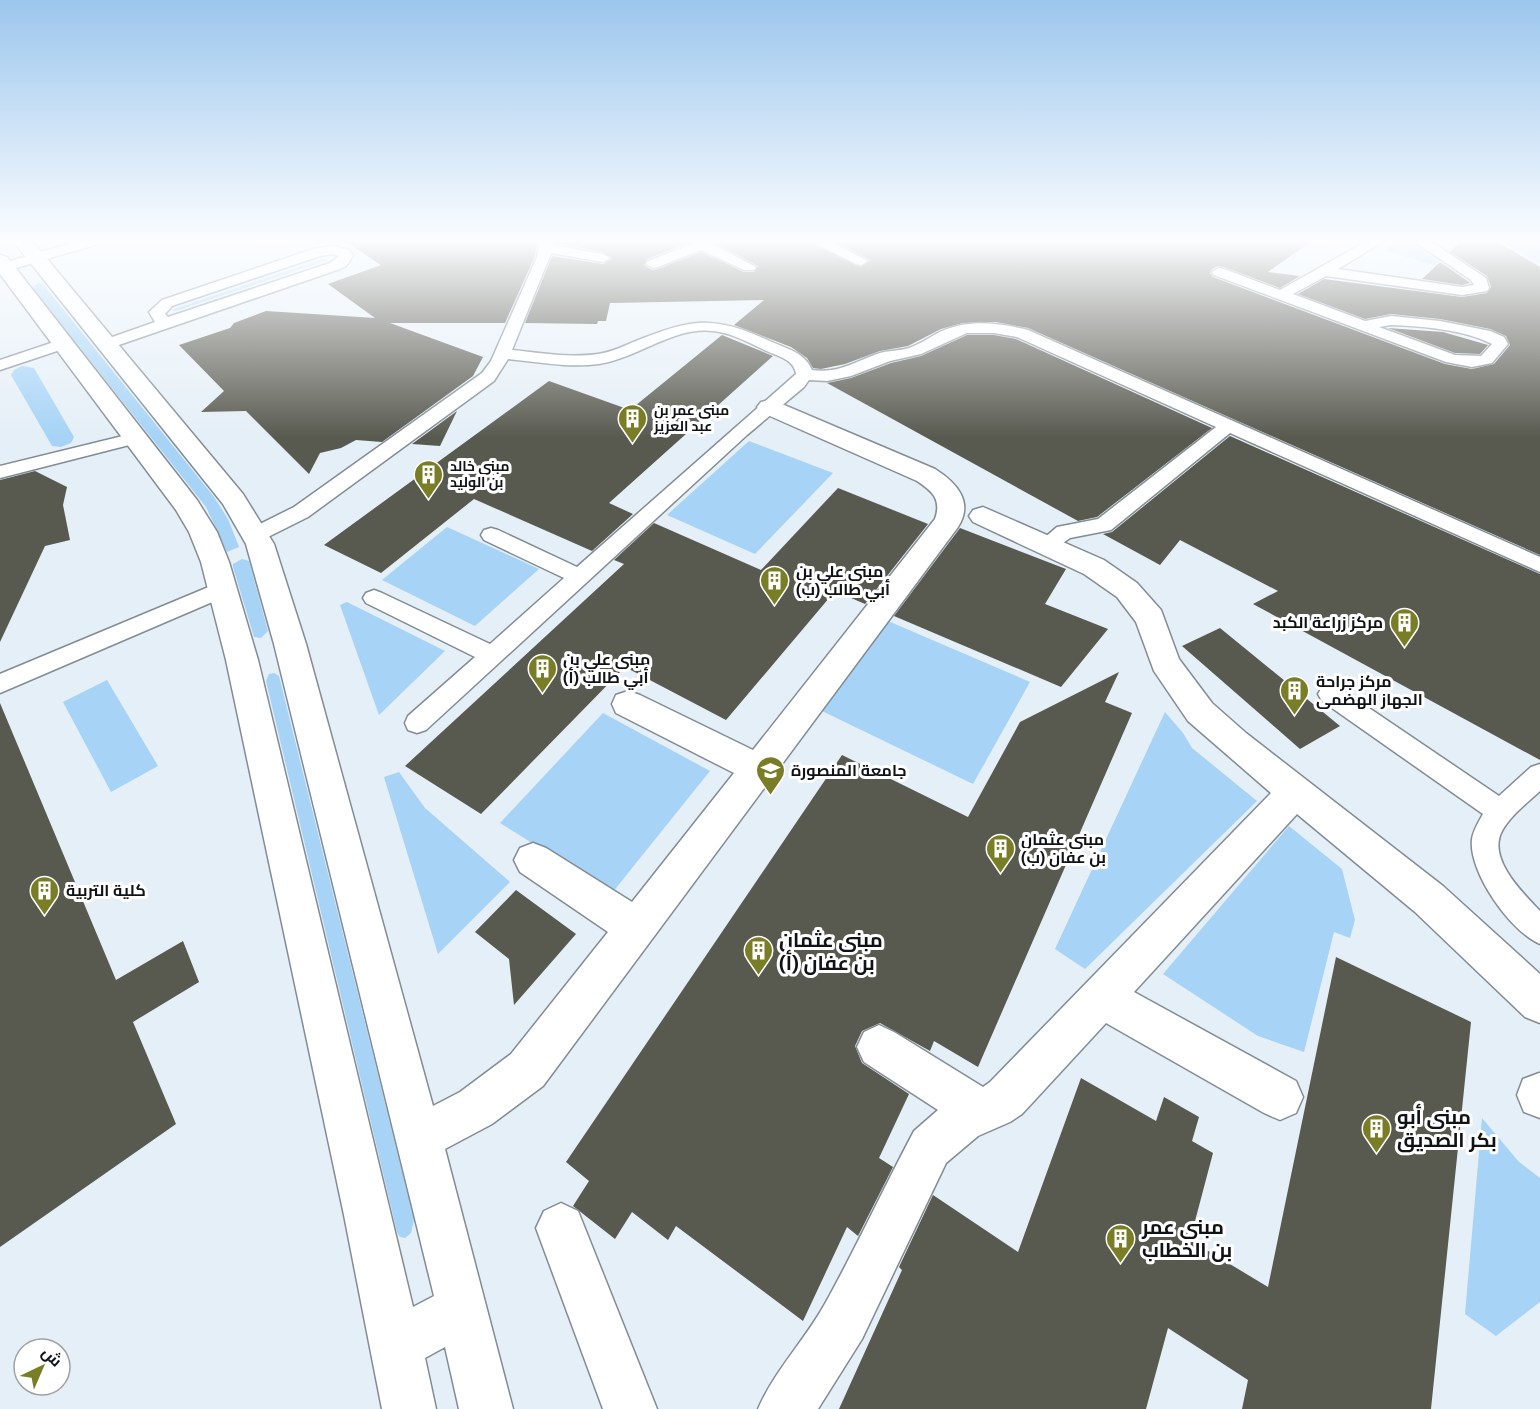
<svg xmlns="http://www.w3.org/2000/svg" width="1540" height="1409" viewBox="0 0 1540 1409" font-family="'IBM Plex Sans',Cairo,sans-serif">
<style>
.built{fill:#e5eff7;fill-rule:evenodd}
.green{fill:#a6d3f6}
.building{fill:#58594f}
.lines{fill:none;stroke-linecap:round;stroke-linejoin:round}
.service-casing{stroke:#838c94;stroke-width:3}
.minor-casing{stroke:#838c94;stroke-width:3}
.service{fill:#fff;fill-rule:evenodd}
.minor{fill:#fff;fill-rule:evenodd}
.labels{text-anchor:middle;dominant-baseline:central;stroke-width:6;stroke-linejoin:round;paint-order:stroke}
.far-poi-label{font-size:14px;font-weight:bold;fill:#0f1316;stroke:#fff;text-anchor:start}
.poi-label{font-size:16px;font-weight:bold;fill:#0f1316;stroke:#fff;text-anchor:start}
.near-poi-label{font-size:20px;font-weight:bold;fill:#0f1316;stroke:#fff;text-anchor:start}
</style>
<rect width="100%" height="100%" fill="#f7fbfe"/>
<path class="built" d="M0 241H1540V1409H0ZM24 1349H60V1385H24Z"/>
<g class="green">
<path d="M1396 241H1413L1442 259 1435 266 1385 250Z"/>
<path d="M1500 241H1533L1540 244V264Z"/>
<path d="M323 259 328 260 176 311 171 310Z"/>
<path d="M39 283 43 284 214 497 228 519 239 547 227 552 206 507 32 287Z"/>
<path d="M22 366 34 368 74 437 71 443 61 447 52 446 11 375 14 370Z"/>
<path d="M749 441 833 473 755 554 667 515Z"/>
<path d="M447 527 539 569 475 626 382 580Z"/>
<path d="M242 559 249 561 268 631 261 638 254 637 233 567V564Z"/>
<path d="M347 602 445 651 379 715 340 605Z"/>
<path d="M888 621 1030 682 973 784 822 711Z"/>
<path d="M274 673 279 676 414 1220 411 1233 405 1238 400 1237 397 1232 266 681 269 674Z"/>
<path d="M107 680 158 766 111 792 63 702Z"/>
<path d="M1165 712 1183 733 1192 748 1257 801 1085 969 1055 949Z"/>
<path d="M603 713 710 771 612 893 500 823Z"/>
<path d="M399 772 425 808 510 882 438 954 384 777Z"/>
<path d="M1289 826 1342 869 1355 920 1350 938 1334 932 1304 1052 1258 1036 1163 974Z"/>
<path d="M1482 1118 1519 1162 1540 1178V1302L1496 1336 1465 1314Z"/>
</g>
<g class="building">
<path d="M345 241H537L535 256 505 323H390L483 357 473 376 382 442 356 440 341 448 320 453 309 474 246 411 201 412 224 391 179 345 230 328 234 323 266 311 375 318 328 284 381 265Z"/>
<path d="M555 241H694L647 259 644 265 652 270 658 269 701 252 744 272H754L758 266 718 245 721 241H809L861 267 870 260 834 241H1312L1268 272 1300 276 1280 288 1224 267 1218 266 1211 270 1210 273 1213 277 1445 364 1472 369 1494 364 1510 345 1506 336 1490 329 1440 319 1391 314 1365 319 1298 294 1324 279 1462 297 1487 293 1491 287 1487 276 1450 252 1461 241H1496L1540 267V555L1028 328 996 322 963 323 941 329 908 346 880 351 845 364 821 369 813 368 807 358 791 347 734 325 764 300 610 303 606 321H598L597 324 525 323 552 256 603 264 612 259 603 252 555 243Z"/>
<path d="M1440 262 1469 282 1470 283 1462 285 1422 279Z"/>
<path d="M1388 328 1443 332 1488 345 1480 354 1455 353Z"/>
<path d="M722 335 773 356 609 503 633 514 592 551 474 499 381 573 324 545 549 381 630 410Z"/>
<path d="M967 335H994L1016 339 1212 428 1097 517 1078 521 827 383 851 378 891 363 921 356Z"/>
<path d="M457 411 440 446 412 444Z"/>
<path d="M1230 436 1540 574V760L1253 604 1278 591 1180 540 1160 565 1103 534 1112 532Z"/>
<path d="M35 471 67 487 63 505 70 540 45 546 0 642V480Z"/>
<path d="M838 488 928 524 865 604 835 591 726 720 625 667 481 814 405 766 624 564 614 560 654 523 761 570Z"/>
<path d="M960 528 1066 569 1045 604 1108 629 1061 687 894 616Z"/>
<path d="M1220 628 1340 726 1300 749 1182 646Z"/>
<path d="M1119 672 1105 702 1132 713 978 1067 934 1041 930 1051 880 1023 862 1031 855 1046 862 1063 909 1094 879 1158 893 1167 858 1236 847 1227 803 1321 676 1226 668 1240 632 1212 615 1239 573 1206 589 1181 566 1162 842 755 968 817 1020 722Z"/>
<path d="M0 703 116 980 183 941 199 982 133 1022 176 1124 0 1247Z"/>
<path d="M516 890 576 934 514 1005 509 959 475 932Z"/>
<path d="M1336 957 1471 1022 1431 1409H1242L1248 1380 1168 1328 1146 1409H839L902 1270 899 1267 933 1195 1018 1252 1081 1078 1156 1121 1164 1097 1199 1117 1192 1141 1213 1153 1190 1240 1268 1287Z"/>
</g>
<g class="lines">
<defs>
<g id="service">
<path d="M78 241H100L98 244 9 270H0V264Z"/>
<path d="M539 241H553L552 245 603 254 610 258 603 262 551 253 512 350C541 353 569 358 598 354 614 352 627 344 641 339 697 317 717 317 772 342 788 349 805 353 812 370 837 374 855 362 877 354 888 350 899 351 909 348 921 344 931 336 942 331 970 319 999 323 1028 330L1540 557V572L1230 433 1111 530 1070 538 1053 550 1046 552 1039 550 1036 545 1057 527 1098 519 1216 427 1017 337 994 333H967L921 354 890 361 851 376 827 381 809 380 804 387 747 435 426 730 417 733 408 730 405 723 408 716 475 657 366 603 363 598 366 593 374 590 382 593 490 644 564 578 484 540 481 535 484 530 491 528 498 530 577 567 796 374C794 360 780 357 769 352 751 344 733 333 713 331 674 326 638 358 599 364 569 368 538 362 508 359L494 381 308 517 262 540 255 542 248 540 245 535 248 530 294 507 482 373 491 361 537 257Z"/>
<path d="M700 241H719L714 245 756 267 754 270H744L701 250 658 267 653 268 646 264 648 261Z"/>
<path d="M811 241H829L868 261 861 265 856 264Z"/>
<path d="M1367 241H1384L1338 269 1462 287 1474 285 1471 280 1414 241H1430L1486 278 1489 288 1487 291 1462 295 1326 276 1293 294 1365 321 1391 316 1440 321 1490 331 1504 337 1508 344 1492 363 1472 367 1446 362 1214 275 1212 272 1219 268 1224 269 1280 290ZM1391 325C1421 326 1466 330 1492 344L1481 356 1455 355 1379 327Z"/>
<path d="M333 246 349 250 353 256 346 266 340 269 113 347 107 349 99 344 101 341 155 322 149 312 162 300 313 249ZM333 254 339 256 330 263 168 317 165 314 172 306 320 256Z"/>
<path d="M63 339 71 344 69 347 0 370V360Z"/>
<path d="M135 433 141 434 144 438 141 442 0 478V466Z"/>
<path d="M223 581 231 584 234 589 231 594 0 693V674Z"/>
<path d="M1330 685 1338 687 1499 796 1531 767 1540 764V791C1527 803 1510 816 1502 831 1487 859 1523 893 1540 911V944C1511 932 1468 872 1472 839 1473 831 1479 821 1483 814L1322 701 1318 694 1322 687Z"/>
</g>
<g id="minor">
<path d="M13 241H32L243 494 274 544 306 644 433 1106 460 1092 511 1054 608 932 520 872 514 860 520 848 533 843 546 848 632 902 734 773 616 713 612 704 616 695 628 691 640 695 753 750 935 519C942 499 932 491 917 481L761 412 757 407 761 402 769 400 777 402 935 469C957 483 974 502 958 527L543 1086 492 1124 445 1149 513 1409H459L445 1347 425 1358 436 1409H382L344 1215 226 660 201 562 189 532 176 510 0 274V255L7 257 197 500 217 532 229 562 258 660 413 1307 434 1296 274 644 246 544 223 504Z"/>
<path d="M983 507 1104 560 1137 583 1161 610 1179 659 1212 703 1246 733 1443 886 1540 974V1023L1525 1017 1415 912 1297 814 1134 992 1296 1081 1303 1097 1296 1113 1280 1120 1264 1113 1106 1023 1022 1114 1010 1122 978 1136 946 1163 862 1339 818 1409H758C774 1371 806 1339 826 1302 857 1246 884 1187 914 1131L938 1110 864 1062 857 1047 864 1032 879 1025 894 1032 983 1087 990 1082 1271 793 1188 721 1154 671 1136 622 1117 597 1084 574 973 522 969 516 973 510Z"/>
<path d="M1539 1073H1540V1118L1524 1112 1517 1095 1523 1079Z"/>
<path d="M561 1203 578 1211 657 1409H603L536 1228 544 1211Z"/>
</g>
</defs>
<use href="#service" class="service-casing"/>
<use href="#minor" class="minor-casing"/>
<use href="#service" class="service"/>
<use href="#minor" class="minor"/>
</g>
<linearGradient id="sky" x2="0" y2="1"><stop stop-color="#9cc6ed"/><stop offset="0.55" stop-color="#fbfdff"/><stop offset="1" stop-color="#fbfdff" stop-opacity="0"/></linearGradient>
<rect width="1540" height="438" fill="url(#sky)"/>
<defs>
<symbol id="building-pin" viewBox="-11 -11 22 30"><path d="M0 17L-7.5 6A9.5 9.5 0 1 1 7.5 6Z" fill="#797d26" stroke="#fff"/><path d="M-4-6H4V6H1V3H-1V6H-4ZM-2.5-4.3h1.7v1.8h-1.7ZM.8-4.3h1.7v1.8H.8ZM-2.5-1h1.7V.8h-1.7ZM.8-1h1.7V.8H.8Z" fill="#fff"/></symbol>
<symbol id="university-pin" viewBox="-11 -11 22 30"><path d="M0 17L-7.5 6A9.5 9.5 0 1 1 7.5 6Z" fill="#797d26" stroke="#fff"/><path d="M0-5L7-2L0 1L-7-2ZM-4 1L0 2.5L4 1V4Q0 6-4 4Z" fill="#fff"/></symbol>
</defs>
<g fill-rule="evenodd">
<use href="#building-pin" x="616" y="402" width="33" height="45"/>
<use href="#building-pin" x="412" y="458" width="33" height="45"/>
<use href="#building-pin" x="758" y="564" width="33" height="45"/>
<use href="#building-pin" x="1388" y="606" width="33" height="45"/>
<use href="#building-pin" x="526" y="652" width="33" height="45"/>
<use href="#building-pin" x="1278" y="674" width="33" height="45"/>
<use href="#university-pin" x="754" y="754" width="33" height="45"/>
<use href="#building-pin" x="984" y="832" width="33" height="45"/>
<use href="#building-pin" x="28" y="874" width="33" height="45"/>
<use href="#building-pin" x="742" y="934" width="33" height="45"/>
<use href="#building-pin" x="1360" y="1112" width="33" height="45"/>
<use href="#building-pin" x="1104" y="1222" width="33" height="45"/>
</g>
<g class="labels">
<g class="far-poi-label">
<text x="654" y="410">مبنى عمر بن<tspan x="654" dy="16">عبد العزيز</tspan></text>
<text x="450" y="466">مبنى خالد<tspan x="450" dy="16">بن الوليد</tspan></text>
</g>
<g class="poi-label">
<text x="796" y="571">مبنى علي بن<tspan x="796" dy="18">أبي طالب (ب)</tspan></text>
<text x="1383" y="622" text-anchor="end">مركز زراعة الكبد</text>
<text x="563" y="659">مبنى علي بن<tspan x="563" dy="18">أبي طالب (أ)</tspan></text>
<text x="1316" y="681">مركز جراحة<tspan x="1316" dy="18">الجهاز الهضمى</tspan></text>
<text x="791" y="770">جامعة المنصورة</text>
<text x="1021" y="839">مبنى عثمان<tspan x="1021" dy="18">بن عفان (ب)</tspan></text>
<text x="66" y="890">كلية التربية</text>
</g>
<g class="near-poi-label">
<text x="779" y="939">مبنى عثمان<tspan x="779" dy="23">بن عفان (أ)</tspan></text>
<text x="1397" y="1116">مبنى أبو<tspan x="1397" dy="23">بكر الصديق</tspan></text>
<text x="1142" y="1226">مبنى عمر<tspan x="1142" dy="23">بن الخطاب</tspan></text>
</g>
</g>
<g transform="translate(42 1367) rotate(44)"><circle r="28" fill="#ffffff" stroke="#9fa1a2" stroke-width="1.5"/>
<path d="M0-4.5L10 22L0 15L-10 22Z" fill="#797d26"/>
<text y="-9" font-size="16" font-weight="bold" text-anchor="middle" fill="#0f1316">ش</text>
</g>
</svg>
